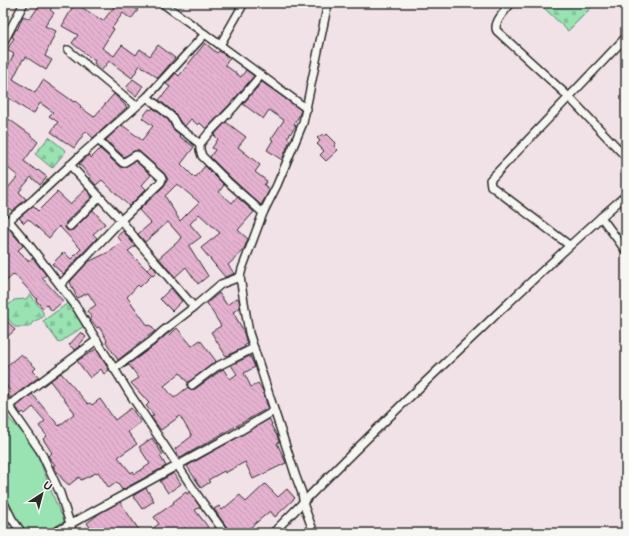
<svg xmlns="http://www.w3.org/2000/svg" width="629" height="536" viewBox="0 0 629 536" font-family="'Balsamiq Sans',sans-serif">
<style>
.grass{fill:#99e2b1;stroke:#62866e}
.forest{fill:url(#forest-firs);stroke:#62866e}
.cemetery{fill:url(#cemetery-stones);stroke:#62866e}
.building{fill:url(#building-back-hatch);stroke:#2b2b2b;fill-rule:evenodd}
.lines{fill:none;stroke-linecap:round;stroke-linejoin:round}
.street-casing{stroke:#2b2b2b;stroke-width:10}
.street{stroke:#f6f6f2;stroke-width:7}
</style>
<defs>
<pattern id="forest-firs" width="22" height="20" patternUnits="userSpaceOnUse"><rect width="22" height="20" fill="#99e2b1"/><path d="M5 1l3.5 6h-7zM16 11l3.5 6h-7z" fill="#84c298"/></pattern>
<pattern id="cemetery-stones" width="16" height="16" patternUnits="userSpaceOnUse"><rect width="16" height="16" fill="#99e2b1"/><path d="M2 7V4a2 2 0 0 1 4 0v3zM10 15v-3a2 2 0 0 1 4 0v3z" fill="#84c298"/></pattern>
<pattern id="building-back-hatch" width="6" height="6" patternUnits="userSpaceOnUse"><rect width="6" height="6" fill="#e5b2d0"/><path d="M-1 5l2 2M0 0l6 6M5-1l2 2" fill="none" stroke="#c599b3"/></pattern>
</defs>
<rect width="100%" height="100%" fill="#f1e2e8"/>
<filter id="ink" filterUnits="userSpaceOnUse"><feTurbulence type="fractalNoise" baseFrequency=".025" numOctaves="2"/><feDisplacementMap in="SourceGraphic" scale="8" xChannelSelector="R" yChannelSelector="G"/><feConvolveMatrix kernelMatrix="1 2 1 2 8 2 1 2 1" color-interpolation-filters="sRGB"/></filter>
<g filter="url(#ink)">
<path class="grass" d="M4 413C13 423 26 435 33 447 46 470 51 498 65 521L43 533H31L22 529 9 505 3 491V414Z"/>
<path class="forest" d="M30 294 43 312V317L33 322 29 327H15L6 316 5 305 10 304 14 300 26 299Z"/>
<g class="cemetery">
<path d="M539 3H596L568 31Z"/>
<path d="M49 137 66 151 52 168 35 154Z"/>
<path d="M68 303 84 326 59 343 43 321Z"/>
<path d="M3 511 11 521 6 533H3Z"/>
</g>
<g class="building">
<path d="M41 3H55L50 10 54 13 45 26 56 31 45 56 52 60 46 70 26 57 24 60 23 59 13 79 35 93 43 80 74 102 75 101 81 106 80 107 94 117 114 94 127 107 93 138 86 131 74 148 51 132 58 122 49 116 53 112 40 103 34 113H31L3 94V66L7 68 14 54 7 50 14 38 12 37 16 29 17 30 23 16 30 19Z"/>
<path d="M75 3 103 21 117 3H128L138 10 131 19 123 13 112 28 114 29 102 48 114 56 122 45 136 55 140 49 150 56 158 45 175 58 158 78 140 65 132 78 109 61 102 70 94 63 95 61 72 43 78 35 62 26Z"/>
<path d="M205 43 217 53 219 51 230 58 225 65 241 77 246 70 254 76 230 104 206 129 200 123 198 125 191 119 185 126 181 123 175 113 159 100 170 87 166 84 176 73 179 76Z"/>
<path d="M133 79 143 86 136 96 126 88Z"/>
<path d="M262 82 301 110 299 116 294 124 296 126 287 138 290 140 282 160 267 150 273 140 271 139 284 120 269 110 263 119 243 104Z"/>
<path d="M153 108 168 120 173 129 180 135 179 136 194 147 181 164 195 178 205 166 224 185 219 192 232 203 237 197 254 212 238 230 248 239 243 251 228 265 234 273 231 275 225 277 201 248 220 233 199 214 190 224 201 237 189 246 208 276 198 284 186 267 175 277 159 258 182 238 168 222 145 242 138 234 151 223 139 210 164 186 168 179 164 173 139 151H134L124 157 106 140 122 125 142 140 153 126 142 118 149 109 151 110ZM177 184 199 202 180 221 165 196Z"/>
<path d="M3 115 31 135V136L38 142 24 161 37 171 38 170 47 177 40 185 31 177 19 192 26 199 12 211 3 203V194L18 176 3 164V144L9 136 3 132Z"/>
<path d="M226 122 246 137 238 147 260 165 255 172 267 181 264 185 270 189 261 205 231 178 210 157 215 150 212 148 218 139 214 135Z"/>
<path d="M323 134 325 136 327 134 336 143 334 146 338 150 326 161 320 155 324 151 317 144 320 141 317 138Z"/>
<path d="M100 149 120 167H125L135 161 151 175 142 185 146 189 129 206 102 180 96 185 90 178 91 177 79 164 89 155 91 158Z"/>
<path d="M86 189 92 197 66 222 65 228 68 231 73 230 93 210 105 224 93 234 97 238 63 274 52 264 64 252 71 259 81 249 59 226 49 238 28 219 24 223 19 218 33 206 38 211 57 192 70 204Z"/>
<path d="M8 227 23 246 18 250 29 261 33 258 46 275 42 278 63 301 52 311 47 305 43 309 36 300 37 299 14 274 3 284V230Z"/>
<path d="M123 231 135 246 128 251 152 275 140 287 138 285 127 297 148 326 150 325 155 331 118 360 106 342 107 340 99 327 97 328 90 319 92 318 87 311 96 305 88 293 77 298 70 282 88 262 111 251 122 242 117 236Z"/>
<path d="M152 265 157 272 153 276 147 270Z"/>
<path d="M171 288 182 301 172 311 160 299Z"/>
<path d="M219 293 227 305 237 298 239 300 240 308 233 312 243 330 247 344 244 346 245 347 226 356 211 332 221 326 207 303Z"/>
<path d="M3 316 15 330 7 337 3 332Z"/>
<path d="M177 328 192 346 200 340 216 361 188 383 180 373 164 386 174 398 188 387 190 390 195 389 223 369 230 379 237 374 231 365 250 356 255 367 244 373 251 387 258 383 263 391 268 408 180 458 175 449 192 436 180 416 161 430 151 417 154 415 146 406 149 403 131 383 139 378 129 365 123 368 155 345 168 333 170 335Z"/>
<path d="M81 332 86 337 79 345 81 346 75 350 69 345Z"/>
<path d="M96 349 109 370 104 374 101 369 90 378 77 361Z"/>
<path d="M21 354 36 368 33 371 39 377 11 398 8 394 11 392 3 382V369Z"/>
<path d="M61 373 88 404 90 403 92 405 100 399 115 420 131 408 141 422 128 432 137 444 118 457 131 473 133 471 135 474 150 464 139 447 152 438 163 455 160 456 166 466 122 490 117 482 109 488 98 472 81 480 79 477 69 485 63 480 53 466 55 465 48 456 52 453 43 439 47 436 39 426 45 421 33 407 25 414 23 412 21 414 16 407 32 394 59 426 75 413 50 381Z"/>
<path d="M269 419 272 424 271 425 278 438 279 442 277 443 286 463 253 479 245 462 225 473 224 471 208 480 210 482 201 488 187 466Z"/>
<path d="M174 473 181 484 168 493 160 481Z"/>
<path d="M265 484 278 497 287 489 295 498 275 517 270 511 244 533H231L214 509 219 506 222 510 240 495 246 502Z"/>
<path d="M146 488 154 501 142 509 133 496Z"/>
<path d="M186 492 187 494 190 492 200 507 195 510 208 527 200 533H189L185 528 178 533H146L159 524 154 517 174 503 173 502Z"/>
<path d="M120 502 141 533H113L110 528 101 533H94L87 523 100 513Z"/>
</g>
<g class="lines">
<defs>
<g id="street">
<path d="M162 3 205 34"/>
<path d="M511 3C506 10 492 23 497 31L569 97 626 157"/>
<path d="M3 43 24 3"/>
<path d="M220 45 244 3"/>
<path d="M68 50 136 106"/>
<path d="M261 75 234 107 208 134 200 144V150L202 156 228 182 263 213"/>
<path d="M147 97 172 117 177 126 200 144"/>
<path d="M98 140 123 163 136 155 161 177 162 179 161 182 121 220 139 243 194 307"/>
<path d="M601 217 626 251"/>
<path d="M9 221 30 246 75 305 128 391 200 499 225 533"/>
<path d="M3 225 34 199 81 155 147 97 205 34 307 109"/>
<path d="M70 226 99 197"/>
<path d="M569 245 491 186 490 180 626 37"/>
<path d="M61 284 121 220 70 165"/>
<path d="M114 369 152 341 163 331 194 307 221 284 240 277"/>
<path d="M192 385 216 367 254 348"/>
<path d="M3 397 41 452 60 493 73 533"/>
<path d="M3 410 97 340"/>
<path d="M3 501 12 519 22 533"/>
<path d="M54 533 233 435 274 411"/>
<path d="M273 533C340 464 409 397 479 331 527 285 576 239 626 195"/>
<path d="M314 533 304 506 302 493 296 477 249 333 240 277 242 269 263 213 277 185 303 123 328 3"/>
</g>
</defs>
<use href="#street" class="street-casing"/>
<use href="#street" class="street"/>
</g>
</g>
<rect width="629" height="536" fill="none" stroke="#f6f6f2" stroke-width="16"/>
<rect x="8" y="8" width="613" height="520" fill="none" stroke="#2b2b2b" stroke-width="1.5" filter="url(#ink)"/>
<g transform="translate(42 494) rotate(36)" stroke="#f6f6f2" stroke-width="3" paint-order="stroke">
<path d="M0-3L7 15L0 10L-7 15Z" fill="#2b2b2b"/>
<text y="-6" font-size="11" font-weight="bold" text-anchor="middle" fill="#2b2b2b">U</text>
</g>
</svg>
